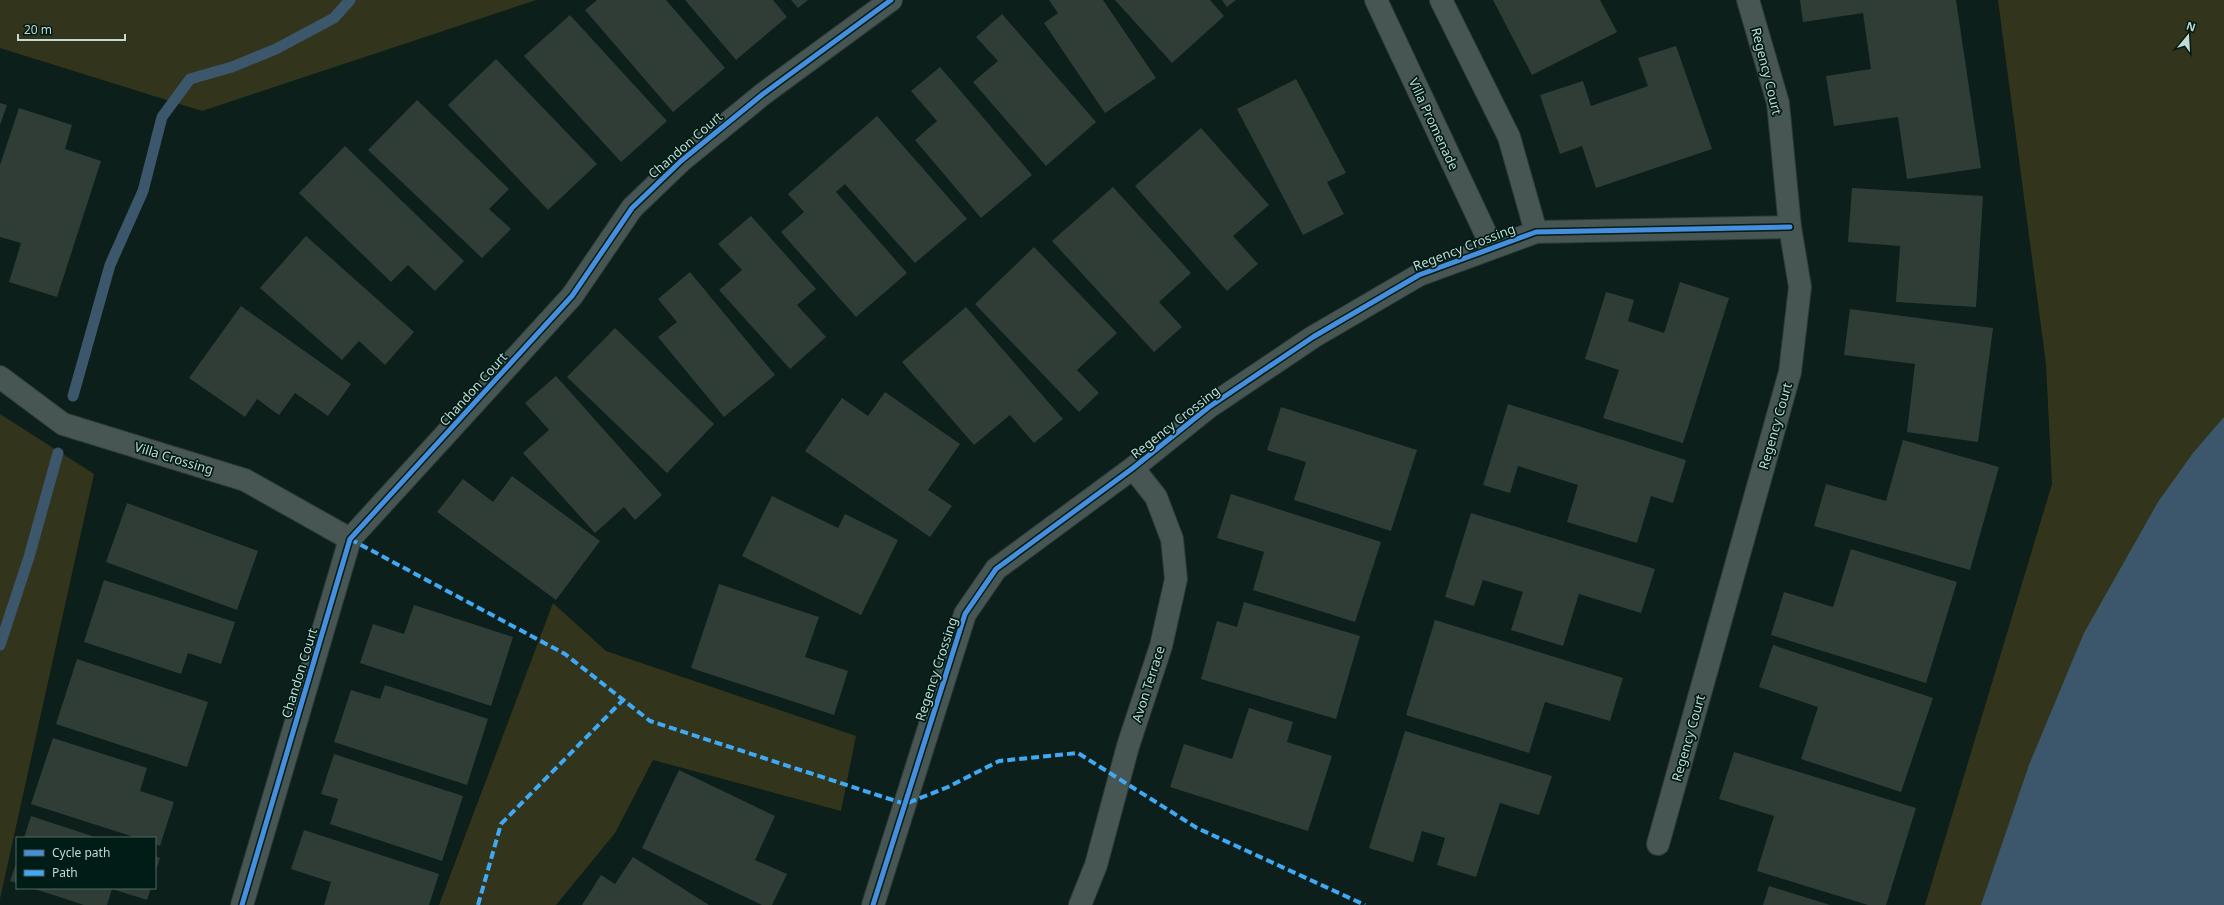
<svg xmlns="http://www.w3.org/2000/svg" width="2224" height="905" viewBox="0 0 2224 905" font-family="'Noto Sans',sans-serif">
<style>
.green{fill:#32351c}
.water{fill:#3c576c}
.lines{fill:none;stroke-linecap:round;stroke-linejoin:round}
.stream{stroke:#3c576c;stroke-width:11}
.building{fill:#2f3d36}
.minor-casing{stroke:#2d3b37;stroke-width:24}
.minor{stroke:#475652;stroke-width:22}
.quiet{stroke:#3fa9f5;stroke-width:4;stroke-dasharray:8 4;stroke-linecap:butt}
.cycleway-casing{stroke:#001c16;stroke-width:8}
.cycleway{stroke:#468fdf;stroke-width:5}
.labels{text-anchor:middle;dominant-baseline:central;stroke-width:3.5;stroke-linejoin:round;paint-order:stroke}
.street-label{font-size:13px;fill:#c3d9d3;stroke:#001c16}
</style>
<rect width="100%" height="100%" fill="#0d1f1b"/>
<g class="green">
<path d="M0 0H536L202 111 0 48Z"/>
<path d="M1998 0H2224V905H1925L2052 484 2046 364Z"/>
<path d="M0 414 94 474 0 899Z"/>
<path d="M553 603 606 651 856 736 841 811 653 760 615 833 556 905H439Z"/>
</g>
<path class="water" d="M2224 417V905H1981L2029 765 2084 633 2158 502 2193 453Z"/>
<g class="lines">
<g class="stream">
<path d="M73 396 110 265 143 191 162 117 190 79 232 67 276 49 334 18 350 0"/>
<path d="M0 645 29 557 58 453"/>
</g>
</g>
<g class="building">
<path d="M597 0H666L725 68 673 112 585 10Z"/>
<path d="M685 0H773L787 17 736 60Z"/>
<path d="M791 0H808L798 8Z"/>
<path d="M1049 0H1103L1156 78 1105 113 1044 23 1058 13Z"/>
<path d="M1115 0H1210L1224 16 1172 63Z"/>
<path d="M1222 0H1236L1227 7Z"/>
<path d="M1493 0H1600L1617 32 1532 75Z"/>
<path d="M1800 0H1956L1981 168 1907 179 1898 117 1834 126 1826 76 1871 69 1863 13 1803 22Z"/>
<path d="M1002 14 1096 122 1046 166 973 82 998 61 976 37Z"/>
<path d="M570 15 667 121 621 162 524 56Z"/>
<path d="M1676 46 1712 149 1596 188 1582 146 1560 154 1540 95 1583 81 1591 106 1648 86 1638 58Z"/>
<path d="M496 59 597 164 548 210 448 105Z"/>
<path d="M940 67 1032 175 981 218 915 140 937 121 911 91Z"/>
<path d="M1296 79 1346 173 1327 182 1344 214 1303 235 1237 109Z"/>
<path d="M417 100 509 189 489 209 511 229 482 258 368 150Z"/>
<path d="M0 103 7 105 0 125Z"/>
<path d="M19 108 72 125 65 149 101 161 57 297 9 282 21 243 0 237V165Z"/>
<path d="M877 116 967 219 915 263 845 184 836 192 907 273 856 317 781 232 804 212 788 194Z"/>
<path d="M1201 128 1269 205 1233 236 1258 264 1227 291 1135 186Z"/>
<path d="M345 146 464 261 435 291 408 265 391 282 299 193Z"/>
<path d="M1113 187 1191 273 1159 302 1182 327 1154 352 1052 241Z"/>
<path d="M1852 188 1983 196 1976 307 1896 302 1900 246 1848 242Z"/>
<path d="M751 216 816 289 797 305 826 337 790 369 719 290 742 270 718 244Z"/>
<path d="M306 236 414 332 385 365 359 341 342 360 260 288Z"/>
<path d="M1034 247 1117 333 1077 370 1099 393 1079 412 975 304Z"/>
<path d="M690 272 775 375 724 417 658 337 677 322 658 299Z"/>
<path d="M1680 282 1729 298 1683 443 1603 418 1619 370 1585 359 1606 292 1634 300 1628 321 1664 333Z"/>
<path d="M241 306 351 384 328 416 295 393 279 415 257 399 245 417 189 378Z"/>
<path d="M966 307 1063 419 1034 443 1010 415 974 445 902 362Z"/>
<path d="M1850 309 1993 328 1978 442 1907 432 1915 364 1844 355Z"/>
<path d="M615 328 714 424 667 473 567 377Z"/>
<path d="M556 376 662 495 635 520 624 507 595 533 523 453 549 430 525 403Z"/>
<path d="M885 392 960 444 928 490 952 506 930 537 805 451 842 398 868 416Z"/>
<path d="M1508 404 1686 460 1673 503 1651 496 1637 543 1567 522 1578 485 1518 466 1510 493 1483 485Z"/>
<path d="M1281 407 1417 450 1391 531 1294 500 1306 462 1267 450Z"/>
<path d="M1903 440 1999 467 1970 570 1814 526 1826 484 1886 501Z"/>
<path d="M512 476 600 541 556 600 437 512 463 479 493 502Z"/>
<path d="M1231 494 1381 542 1355 622 1253 590 1264 552 1217 538Z"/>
<path d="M772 496 838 528 845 514 898 540 861 615 742 556Z"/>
<path d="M127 503 258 551 237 610 106 562Z"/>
<path d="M1471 513 1655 569 1641 613 1579 594 1563 646 1511 630 1523 592 1483 580 1474 606 1445 597Z"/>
<path d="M1851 549 1957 582 1926 683 1771 635 1784 592 1833 607Z"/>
<path d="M104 580 235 622 221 664 188 653 181 674 84 642Z"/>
<path d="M719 584 819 617 805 657 848 671 834 715 691 668Z"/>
<path d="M1244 602 1360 636 1336 719 1201 679 1217 621 1237 627Z"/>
<path d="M414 605 513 637 491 706 360 663 373 624 404 634Z"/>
<path d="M1435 620 1623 678 1610 721 1545 702 1529 753 1406 715Z"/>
<path d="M1773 645 1933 698 1901 792 1801 759 1818 707 1759 687Z"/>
<path d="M77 659 208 702 187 767 56 724Z"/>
<path d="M385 685 488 719 467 785 334 742 351 690 380 699Z"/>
<path d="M1249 708 1293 722 1287 742 1332 756 1308 831 1170 787 1184 744 1232 759Z"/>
<path d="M1405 731 1552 776 1539 815 1500 803 1476 877 1437 865 1445 838 1422 831 1413 862 1369 848Z"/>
<path d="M53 738 147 768 140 791 174 802 160 846 155 844V838H137L31 804Z"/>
<path d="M1734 752 1916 808 1886 905H1868L1757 871 1774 816 1719 799Z"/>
<path d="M334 754 463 796 442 861 330 824 338 799 321 794Z"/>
<path d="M679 770 775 816 755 860 787 874 772 905H762L642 848Z"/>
<path d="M31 816 98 838H24Z"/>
<path d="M304 830 439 874 429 905H324L331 882 291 869Z"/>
<path d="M155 856 160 858 155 873Z"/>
<path d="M633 857 709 905H582L601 875 615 884Z"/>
<path d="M17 861V883L10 881Z"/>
<path d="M1769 886 1830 905H1763Z"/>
<path d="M32 888H151L147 900 112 889 107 905H84Z"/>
</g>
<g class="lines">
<defs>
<g id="minor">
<path d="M1376 0 1492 247"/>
<path d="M1441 0 1509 137 1536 232"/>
<path d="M0 377 63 424 245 480 350 539"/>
<path d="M1658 844 1790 372 1800 287 1790 227 1778 103 1748 0"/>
<path d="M242 905 350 539 572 296 632 208 681 161 763 94 891 0"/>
<path d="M873 905 965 614 996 569 1133 468 1209 407 1313 337 1419 275 1536 232 1790 227"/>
<path d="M1080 905 1096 865 1128 746 1161 646 1176 579 1172 539 1156 497 1133 468"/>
</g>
</defs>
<use href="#minor" class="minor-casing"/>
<use href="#minor" class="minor"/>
<g class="quiet">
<path d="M350 539 565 654 650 721 905 804 948 787 999 761 1078 753 1197 828 1365 905"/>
<path d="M478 905 501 824 623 700"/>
</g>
<defs>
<g id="cycleway">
<path d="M242 905 350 539 572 296 632 208 681 161 763 94 891 0"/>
<path d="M873 905 965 614 996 569 1133 468 1209 407 1313 337 1419 275 1536 232 1790 227"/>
</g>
</defs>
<use href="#cycleway" class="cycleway-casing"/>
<use href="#cycleway" class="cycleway"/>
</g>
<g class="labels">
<g class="street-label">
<text transform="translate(1767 71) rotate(76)">Regency Court</text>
<text transform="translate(1434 124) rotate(65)">Villa Promenade</text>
<text transform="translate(685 145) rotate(-41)">Chandon Court</text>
<text transform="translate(1464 247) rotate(-21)">Regency Crossing</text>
<text transform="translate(473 389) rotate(-48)">Chandon Court</text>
<text transform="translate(1175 422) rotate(-38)">Regency Crossing</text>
<text transform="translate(1775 426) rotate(-74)">Regency Court</text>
<text transform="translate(174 458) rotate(17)">Villa Crossing</text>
<text transform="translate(936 669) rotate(-72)">Regency Crossing</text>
<text transform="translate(299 673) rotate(-73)">Chandon Court</text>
<text transform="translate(1148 684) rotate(-72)">Avon Terrace</text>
<text transform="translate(1688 738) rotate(-74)">Regency Court</text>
</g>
</g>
<rect x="16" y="837" width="140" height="52" fill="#001c16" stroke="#4e6862"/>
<rect x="24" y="850" width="20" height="6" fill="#468fdf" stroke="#4e6862"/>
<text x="52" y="857" font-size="12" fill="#c3d9d3">Cycle path</text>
<rect x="24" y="870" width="20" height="6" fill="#3fa9f5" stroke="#4e6862"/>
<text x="52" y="877" font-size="12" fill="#c3d9d3">Path</text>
<g transform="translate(2188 36) rotate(18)" stroke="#001c16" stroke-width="3" paint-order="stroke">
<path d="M0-3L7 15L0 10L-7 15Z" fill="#c3d9d3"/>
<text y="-6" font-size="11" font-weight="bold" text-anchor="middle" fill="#c3d9d3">N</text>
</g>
<path d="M18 34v6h107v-6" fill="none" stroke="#c3d9d3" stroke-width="2"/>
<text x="24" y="34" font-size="12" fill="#c3d9d3" stroke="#001c16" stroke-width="3" paint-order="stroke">20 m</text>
</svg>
